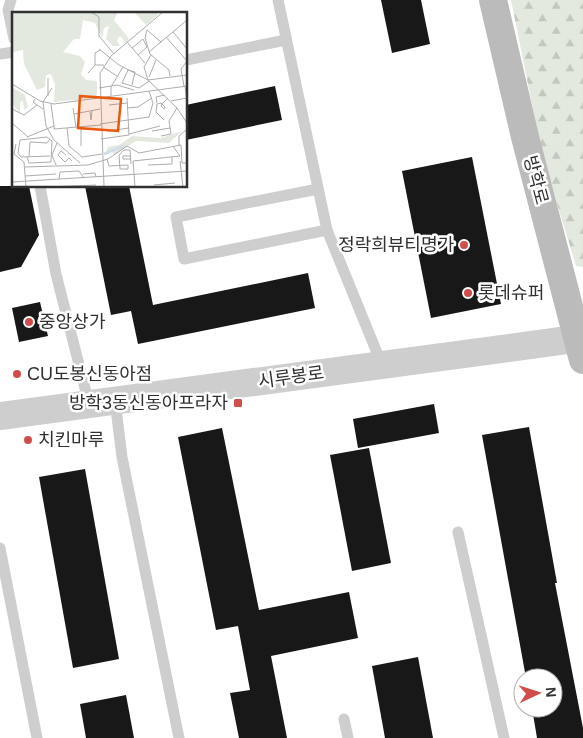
<svg xmlns="http://www.w3.org/2000/svg" width="583" height="738" viewBox="0 0 583 738" font-family="Arial,'Noto Sans KR',sans-serif">
<style>
.forest{fill:url(#forest-firs)}
.building{fill:#181818}
.lines{fill:none;stroke-linecap:round;stroke-linejoin:round}
.service{stroke:#cecece;stroke-width:11}
.tertiary{stroke:#cecece;stroke-width:28}
.secondary{stroke:#bbb;stroke-width:28}
.poi-dot{fill:#d04d4b;stroke:#fff;stroke-width:2}
.labels{text-anchor:middle;dominant-baseline:central;stroke-width:5;stroke-linejoin:round;paint-order:stroke}
.street-label{font-size:18px;fill:#313131;stroke:#fff}
.poi-label{font-size:18px;fill:#313131;stroke:#fff;text-anchor:start}
.inset-river{fill:none;stroke:#d0dde9;stroke-width:2.5}
.inset-road{fill:none;stroke:#adadad;stroke-width:1}
.view{fill:#e8590c;fill-opacity:0.15;stroke:#e8590c;stroke-width:2.5}
.inset-edge{fill:none;stroke:#313131;stroke-width:2.5}
</style>
<defs>
<pattern id="forest-firs" width="22" height="20" patternUnits="userSpaceOnUse" patternTransform="scale(1.25)"><rect width="22" height="20" fill="#e3e9de"/><path d="M5 1l3.5 6h-7zM16 11l3.5 6h-7z" fill="#c3c8bf"/></pattern>
</defs>
<rect width="100%" height="100%" fill="#fff"/>
<path class="forest" d="M511 0H583V267L576 266 542 154Z"/>
<g class="building">
<path d="M381 0H421L430 44 392 53Z"/>
<path d="M275 86 282 120 186 140V105Z"/>
<path d="M472 157 501 304 431 318 402 171Z"/>
<path d="M0 186H29L39 235 21 267 0 272Z"/>
<path d="M85 186H129L153 305 308 273 315 308 138 344 131 311 111 315Z"/>
<path d="M40 302 48 336 19 342 12 308Z"/>
<path d="M434 404 439 433 358 448 353 419Z"/>
<path d="M529 427 557 583H555L583 728V738H537L532 708H553V678H526L482 435Z"/>
<path d="M222 428 259 610 349 592 358 638 271 656 287 738H239L230 693 250 690 238 626 216 630 178 437Z"/>
<path d="M369 448 391 563 352 571 330 455Z"/>
<path d="M85 469 119 659 73 668 39 477Z"/>
<path d="M418 657 433 738H385L372 666Z"/>
<path d="M126 695 134 738H86L80 704Z"/>
</g>
<g class="lines">
<g class="service">
<path d="M11 0 8 10 14 39"/>
<path d="M278 0 327 230 382 365"/>
<path d="M0 54 14 52"/>
<path d="M186 60 286 40"/>
<path d="M40 186 56 274 89 404"/>
<path d="M318 189 176 217 184 259 327 230"/>
<path d="M115 401 122 457 179 738"/>
<path d="M458 532 504 738"/>
<path d="M0 548 37 738"/>
<path d="M344 719 348 738"/>
</g>
<path class="tertiary" d="M0 416 583 338"/>
<path class="secondary" d="M493 0 525 137 583 360"/>
</g>
<g class="poi-dot">
<circle cx="464" cy="245" r="5"/>
<circle cx="468" cy="293" r="5"/>
<circle cx="29" cy="322" r="5"/>
<circle cx="17" cy="374" r="5"/>
<rect x="233" y="398" width="10" height="10" rx="2.5"/>
<circle cx="28" cy="440" r="5"/>
</g>
<g class="labels">
<g class="street-label">
<text transform="translate(536 180) rotate(75)">방학로</text>
<text transform="translate(291 377) rotate(-8)">시루봉로</text>
</g>
<g class="poi-label">
<text x="454" y="245" text-anchor="end">정락희뷰티명가</text>
<text x="478" y="293">롯데슈퍼</text>
<text x="39" y="322">중앙상가</text>
<text x="27" y="374">CU도봉신동아점</text>
<text x="228" y="403" text-anchor="end">방학3동신동아프라자</text>
<text x="38" y="440">치킨마루</text>
</g>
</g>
<g transform="translate(12 12)">
<rect width="175" height="175" fill="#fff"/>
<path d="M0 0H106L102 8 117 27 114 31 108 24 105 28 108 34H101L94 27 97 14 92 16 90 26 83 11 71 8 68 27H62L51 40 68 44 73 50 69 62 74 68 85 69V82L83 86 42 90 43 73 39 62 34 63 33 75 25 78 12 52 11 38 2 40 0 44ZM122 0H145L146 3 134 13ZM0 75 13 83 16 95 12 98 11 89 8 90V101L0 91Z" fill="#e3e9de"/>
<path d="M170 119 157 131 124 129 102 143 100 139 92 144 96 135 107 133 120 124 149 126Z" fill="#e3e9de"/>
<path class="inset-river" d="M92 142 112 134"/>
<path class="inset-road" d="M79 0 87 5V24M135 18 133 26 138 42 157 58 158 64M135 18 149 30M161 20 175 37M87 24 102 42M154 25 175 49M115 30 133 51M120 36 131 27 135 35 126 43M87 37 107 53 136 68 165 96 175 111M137 40 175 8M139 43 132 55 136 68 175 63M83 53V41L88 38M91 55 105 64M76 61 83 53H92M137 65 144 48M36 66V84M0 72 28 89 42 92 175 74M120 73 123 60 116 58 110 71 127 76 137 69M172 74 169 57 175 49M173 74 175 90M40 76 31 90 34 114 42 128 68 151M87 76 105 73 122 78M99 84V75L111 55M23 87 21 90 31 97M159 89 175 86M145 91 144 85 153 83M97 93 115 91M61 96 64 115M115 96 126 95 140 86M0 97 12 103 25 93M78 100 79 108 80 99M62 102 88 97M152 108 144 100 145 92 149 91 153 95 152 97 149 94 150 92 156 86M0 111 16 125M88 112 137 105 141 91 137 79M42 114V117L89 113M55 116 57 134 70 145 90 142M69 116V134M96 119 117 116M140 119 158 116M117 122 148 114M149 124 159 122 157 109 165 96M15 125 42 114 39 92M89 127 117 123 115 86M18 130 35 131 38 127M4 132 2 142 12 150 14 175M167 133V124L175 117M54 143 49 139 46 143 53 150 57 146 60 149M119 144H111V147H119M15 145 17 151 39 150 40 129 35 125 8 128 6 141 9 145 38 144M17 145 18 130M95 147 97 154 116 153M121 149 168 144 161 134M121 149 123 175M168 149 171 175M44 153 40 143 45 131M116 153V157H108L107 143 112 138H118L119 152M136 153 160 152V145M13 155 76 153 96 147 115 134 127 141 169 133 170 151H175M71 162 83 161 84 165M13 164 44 162M47 167 48 160 67 159 72 166M0 170 175 159M142 173 163 171M36 175 84 173M92 175 88 61 99 44 151 0"/>
<path class="view" d="M68 84 109 87 106 119 66 116Z"/>
<rect width="175" height="175" class="inset-edge"/>
</g>
<g transform="translate(538 693) rotate(86)"><circle r="24" fill="#ffffff" stroke="#adadad"/>
<path d="M0-4L9 19L0 12L-9 19Z" fill="#d04d4b"/>
<text y="-8" font-size="14" font-weight="bold" text-anchor="middle" fill="#313131">N</text>
</g>
</svg>
